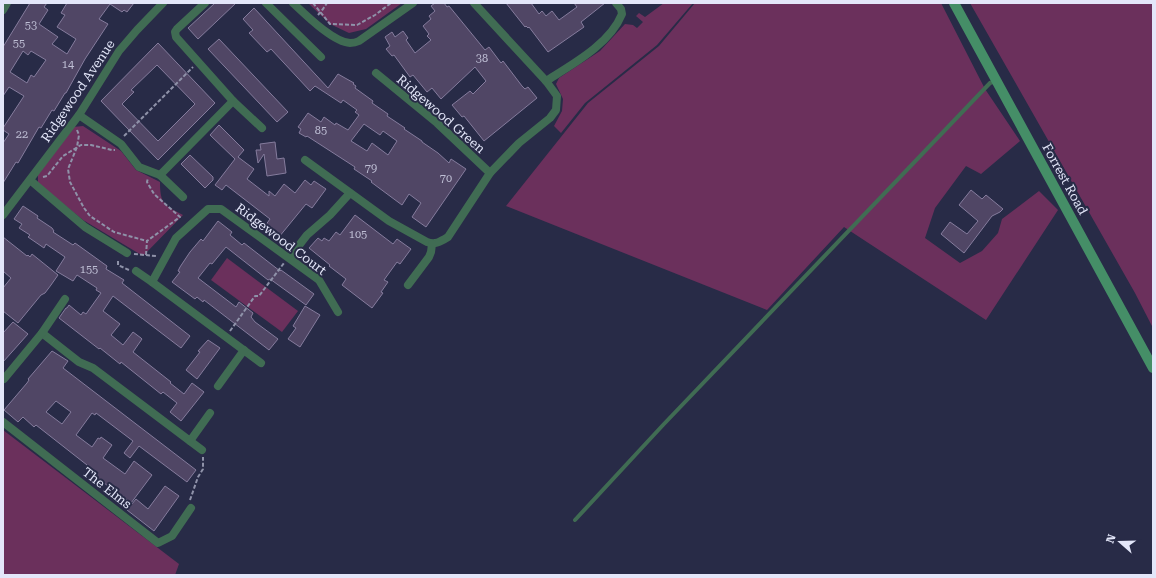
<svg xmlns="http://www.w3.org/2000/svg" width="1156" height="578" viewBox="0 0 1156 578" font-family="'Roboto Serif',serif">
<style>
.green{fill:#6b305c}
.building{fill:#504665;stroke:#857c9d;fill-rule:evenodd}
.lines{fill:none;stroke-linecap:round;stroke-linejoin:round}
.path{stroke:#8f92a9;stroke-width:2;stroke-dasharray:4 2;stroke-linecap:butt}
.lane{stroke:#406c53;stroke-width:4}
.street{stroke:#406c53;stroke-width:8}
.secondary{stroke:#458e67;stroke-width:10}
.labels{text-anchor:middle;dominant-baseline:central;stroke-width:4;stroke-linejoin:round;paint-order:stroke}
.number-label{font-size:11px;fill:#bebed4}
.street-label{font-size:13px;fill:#e3e6f9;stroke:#282b47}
</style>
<rect width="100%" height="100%" fill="#282b47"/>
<g class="green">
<path d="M308 3H402L366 29 349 33 330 24Z"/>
<path d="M664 3H693L657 45 585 103 561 133 554 126 562 111 563 99 556 84 559 78 600 51 625 24 633 25 637 28 643 22 636 16 639 13 645 17Z"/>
<path d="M695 3H941L985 89 1020 141 981 174 966 166 935 208 925 238 960 263 982 251 998 233 1002 219 1039 191 1058 210 986 320 844 227 767 310 506 206 588 103 659 46Z"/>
<path d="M970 3H1153V328L1135 293Z"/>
<path d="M83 126 121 151 136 170 160 182C160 204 164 205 183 215L143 256 83 220 38 183V174L73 127Z"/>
<path d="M227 258 298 311 282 332 211 280Z"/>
<path d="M3 430 179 564 175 575H3Z"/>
</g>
<g class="building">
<path d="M30 3H47L44 7 48 10 39 24 58 37 52 44 67 54 76 39 57 27 65 15 61 13 67 3H134L127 12 124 10 122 12 110 4 99 19 108 24 85 59 66 93H65L54 111 52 110 41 128 39 127 18 163 16 162 3 183V143L9 134 3 130V128L24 96 9 87 3 96V47ZM23 51 28 55 31 51 46 60 34 77 31 75 27 83 10 72Z"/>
<path d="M215 3H236L198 39 188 28Z"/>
<path d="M435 3H444L447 7 449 6 485 50 489 47 501 63 503 61 522 86 525 89 528 87 537 98 484 141 464 116 462 117 452 105 470 91 473 94 486 81 475 67 441 99 432 88 427 92 413 75 410 77 394 55 392 56 386 49 390 46 385 37 392 32 395 37 403 31 408 38 406 40 415 53 431 40 427 36 429 34 423 26 431 19 429 16 435 11 431 6Z"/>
<path d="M506 3H531L539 14 542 11 546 16 552 11 559 20 577 7 574 3H605L581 22 584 27 548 52 529 27 528 28 526 26 525 27Z"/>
<path d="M254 8 328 88 338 74 345 78 354 83 353 84 356 86 355 88 373 101 372 103 388 114 387 116 405 128 404 129 422 141V142L438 153 449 163 451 159 466 169 426 227 412 217 421 203 409 194 402 205 371 182 372 181 354 169 355 167 307 136 306 137 299 133 301 129 298 127 308 113 321 122 324 117 335 125 336 123 348 130 359 115 355 112 357 110 343 100 341 103 315 86 310 91 271 49 267 52 249 33 253 30 243 19ZM364 124 380 135 383 131 397 141 388 155 372 143 367 151 351 141Z"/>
<path d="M219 39 288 112 277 122 208 49Z"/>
<path d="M158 43 215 103 158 160 101 101ZM157 65 195 104 158 141 122 104 134 92 131 90Z"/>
<path d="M219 125 244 150 238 157 254 169 247 179 269 196V191L275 196 284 184 295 193 305 180 311 185 314 181 326 189 312 208 306 204 279 237 265 226 270 219 226 185 222 190 215 185 235 159 210 135Z"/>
<path d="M275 142 277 159 284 158 286 173 267 176 264 154 258 163 256 150H261L260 144Z"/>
<path d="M190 155 213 177V180L205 188 181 164Z"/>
<path d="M971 190 982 199 986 195 1003 209 1000 212 992 216 964 253 941 234 950 222 967 234 978 221 959 205Z"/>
<path d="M23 206 38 216 37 218 52 228 54 231 53 232 73 245 75 243 107 266 106 269 124 280 122 283 190 336 181 348 113 296 103 311 120 324 111 335 123 345 133 332 141 338 142 339 133 352 171 382 170 383 184 394 192 383 204 392 181 421 170 412 177 403 163 392 161 394 121 362 120 364 100 348 99 349 59 318 66 308H67L69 305 81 315 83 312 86 314 101 293 96 290 97 288 77 275 73 281 56 271 65 257 46 244 44 248 28 237 30 235 19 228 22 224 14 219Z"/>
<path d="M355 215 393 244 397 239 411 249 400 264 397 262 384 280 388 282 381 292 383 293 372 308 342 285 346 279 329 266 330 265 309 248 318 238 322 241 324 238 329 241 336 232 340 235Z"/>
<path d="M218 221 232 232 230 235 242 245 244 243 280 271 281 270 314 294 306 305 270 279 268 280 226 247 212 264 210 263 198 278 236 307 239 302 253 313 251 317 255 322 278 339 269 350 204 300 203 302 197 297 195 299 172 282 180 272 178 271 180 267 190 252 201 239 203 241Z"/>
<path d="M3 237 27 256 28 255 30 257 32 254 58 275 51 285 45 293 41 295 18 323 3 311V288L11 278 3 271Z"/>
<path d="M305 306 320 315 300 347 288 339 296 328 293 326Z"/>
<path d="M13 322 28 334 3 362V333Z"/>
<path d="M208 340 220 348 197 379 186 370 200 352 198 351Z"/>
<path d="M52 351 68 361 63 368 196 470 187 482 139 446 130 458 124 453 133 441 96 413 95 415 92 413 76 435 92 447 98 438 100 439 101 437 112 445 103 458 125 474 134 461 152 475 131 503 88 471 86 467 87 465 36 425 34 427 23 417 18 422 4 410 27 383 29 380 28 379ZM56 401 71 412 62 424 46 412Z"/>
<path d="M165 486 179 496 154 531 127 510 136 499 148 509Z"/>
</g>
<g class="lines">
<g class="path">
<path d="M313 3 330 24 357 25 375 15 391 3"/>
<path d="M318 15 323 9 327 3"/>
<path d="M77 130 79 135 77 147 68 169 70 182 84 208 90 216 114 232 147 241"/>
<path d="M124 136 193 67"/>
<path d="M43 177 47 176 63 156 81 145H91L112 150H115"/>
<path d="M134 254 156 256"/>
<path d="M146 255 147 241 180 217 154 194 147 182 148 178"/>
<path d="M118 261V265L129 270"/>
<path d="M230 331 255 296H259L284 263"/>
<path d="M190 500 198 477 203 469V457"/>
</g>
<path class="lane" d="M575 520 663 425 990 83 996 81"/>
<g class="street">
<path d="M266 3 321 57"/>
<path d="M293 3C306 15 333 42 350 43 353 43 357 42 359 41L413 3"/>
<path d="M3 10 7 3"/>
<path d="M376 73 437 123 490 173"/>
<path d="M546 81C573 64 610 44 622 14L621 9 616 3"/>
<path d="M233 101 262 128"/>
<path d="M79 115 121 144 139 167 160 175 233 101 176 37 175 32 177 29 205 3"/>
<path d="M305 160 389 221 427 242C435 245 440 242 448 237L490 173 519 143 550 118 556 110 557 96 546 81 474 3"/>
<path d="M160 175 183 197"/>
<path d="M30 180 85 227 127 253"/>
<path d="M3 215 79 115 119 51 137 30 163 3"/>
<path d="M290 257 307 235 330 215 350 193"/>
<path d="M136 271 152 282"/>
<path d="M408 285 429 257 431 252 432 244"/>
<path d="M42 333 79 362 93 368 190 441 210 413"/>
<path d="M261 363 152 282 176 238 208 209H221L319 280 338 312"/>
<path d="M4 379 42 333 65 299"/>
<path d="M218 386 244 350"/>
<path d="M3 422 158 543 172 536 191 508"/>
<path d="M190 441 202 450"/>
</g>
<path class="secondary" d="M954 3 1153 368"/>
</g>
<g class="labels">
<g class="number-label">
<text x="31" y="25">53</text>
<text x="19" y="43">55</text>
<text x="482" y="58">38</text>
<text x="68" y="64">14</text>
<text x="321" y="130">85</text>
<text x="22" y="134">22</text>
<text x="371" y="168">79</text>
<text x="446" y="178">70</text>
<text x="358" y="234">105</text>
<text x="89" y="269">155</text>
</g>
<g class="street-label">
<text transform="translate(78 91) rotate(-56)">Ridgewood Avenue</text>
<text transform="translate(441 114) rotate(41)">Ridgewood Green</text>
<text transform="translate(1065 179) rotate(61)">Forrest Road</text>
<text transform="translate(281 239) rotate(37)">Ridgewood Court</text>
<text transform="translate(107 488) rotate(38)">The Elms</text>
</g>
</g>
<rect width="1156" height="578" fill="none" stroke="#e3e6f9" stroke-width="8"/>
<g transform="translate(1120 542) rotate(290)" stroke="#282b47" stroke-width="3" paint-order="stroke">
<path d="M0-3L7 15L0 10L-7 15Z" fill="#e3e6f9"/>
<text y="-6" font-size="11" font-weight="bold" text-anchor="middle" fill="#e3e6f9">N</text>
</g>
</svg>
